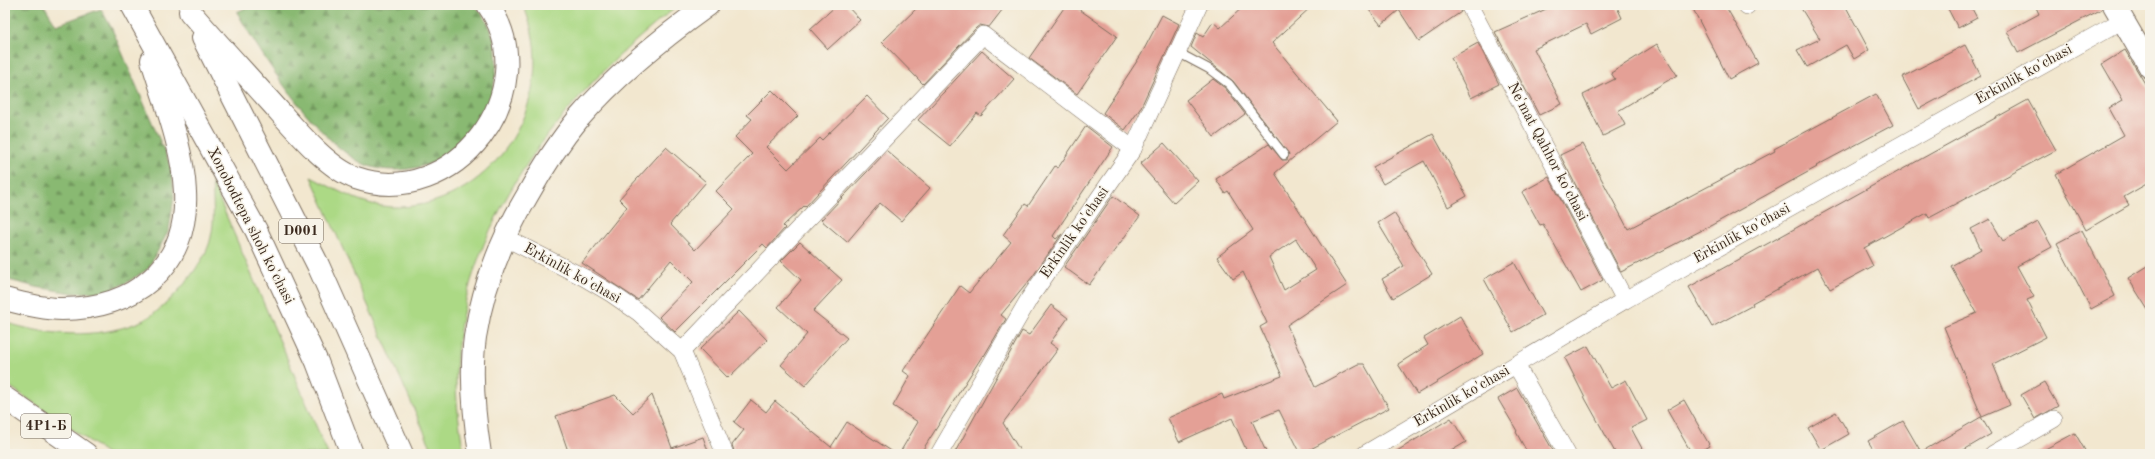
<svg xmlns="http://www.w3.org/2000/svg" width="2155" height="459" viewBox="0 0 2155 459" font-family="'Old Standard TT',serif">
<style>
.grass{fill:#acd985;stroke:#748252}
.forest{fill:url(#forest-firs);stroke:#627248}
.building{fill:#e4a096;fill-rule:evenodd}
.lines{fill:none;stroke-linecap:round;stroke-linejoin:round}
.lane-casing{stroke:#7b6c5c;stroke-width:10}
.street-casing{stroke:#7b6c5c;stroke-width:18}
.secondary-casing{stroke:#7b6c5c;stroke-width:24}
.highway-casing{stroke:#7b6c5c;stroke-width:24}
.lane{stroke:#fff;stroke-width:8}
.street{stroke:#fff;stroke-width:17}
.secondary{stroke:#fff;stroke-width:22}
.highway{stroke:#fff;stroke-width:22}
.labels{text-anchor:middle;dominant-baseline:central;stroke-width:3;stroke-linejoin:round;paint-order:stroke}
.shield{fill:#f7f3e8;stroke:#73665b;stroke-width:1}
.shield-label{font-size:14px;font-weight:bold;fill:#3b2a1e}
.street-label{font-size:15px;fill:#3b2a1e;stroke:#f7f3e8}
</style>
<defs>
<pattern id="forest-firs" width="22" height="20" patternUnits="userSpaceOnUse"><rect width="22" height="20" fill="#89b972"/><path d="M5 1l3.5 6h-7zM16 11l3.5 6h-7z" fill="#71975d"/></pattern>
</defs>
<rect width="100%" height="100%" fill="#f7f3e8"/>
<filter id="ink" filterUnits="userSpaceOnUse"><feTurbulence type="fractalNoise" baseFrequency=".025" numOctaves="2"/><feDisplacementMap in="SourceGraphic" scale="8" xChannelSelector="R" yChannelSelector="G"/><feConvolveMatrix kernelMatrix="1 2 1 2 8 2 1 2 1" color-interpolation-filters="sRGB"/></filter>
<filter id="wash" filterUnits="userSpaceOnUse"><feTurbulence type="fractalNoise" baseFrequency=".012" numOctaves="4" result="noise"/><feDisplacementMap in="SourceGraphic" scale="16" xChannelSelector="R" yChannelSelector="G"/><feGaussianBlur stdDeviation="0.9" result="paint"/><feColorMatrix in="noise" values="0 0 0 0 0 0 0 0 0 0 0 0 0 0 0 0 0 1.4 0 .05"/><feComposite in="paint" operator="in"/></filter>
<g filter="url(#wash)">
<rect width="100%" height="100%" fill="#f2e7cf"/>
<g class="grass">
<path d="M523 5H679C563 94 457 226 456 379 456 404 460 430 464 454H434L311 177C339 191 366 208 399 207 497 205 563 93 523 5Z"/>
<path d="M212 182 328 454H108L5 383V322C46 336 96 339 137 323 156 316 173 297 186 282 196 269 208 253 211 237 215 219 213 201 212 182Z"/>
</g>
<g class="forest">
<path d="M5 5H44L56 25 101 9 112 29 172 169 174 197 169 230 148 269 126 283 104 292 72 293 36 287 5 279Z"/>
<path d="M252 5H474C504 33 500 78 485 112 482 117 481 124 477 129 474 133 468 137 464 141 459 145 454 151 448 155 425 169 392 175 366 165 319 145 262 57 237 12Z"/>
</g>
<g id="blocks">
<g class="building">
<path d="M837 5H846L860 20 828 49 810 29Z"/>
<path d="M920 5H1006L989 27 980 25 976 28 923 84 882 42Z"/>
<path d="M1066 5H1073L1117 36 1077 94 1029 58Z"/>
<path d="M1245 5H1313L1272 43 1337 121 1275 173 1347 285 1287 325 1315 387 1358 364H1364L1389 408 1301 454 1279 410 1252 421 1267 454H1248L1232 418 1179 442 1168 418 1222 394 1224 399 1282 376 1260 327 1267 323 1243 272 1233 279 1217 257 1253 230 1228 191 1225 193 1216 179 1269 144 1282 160H1287L1289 154 1233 81 1191 47 1197 33 1203 37 1213 22 1220 28ZM1296 239 1316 270 1284 290 1269 257Z"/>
<path d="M1365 5H1459L1461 12 1419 41 1399 10 1381 25Z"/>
<path d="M1555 5H1616L1622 18 1591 34 1586 24 1534 49 1562 104 1539 115 1495 32Z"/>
<path d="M1691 5H1725L1758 63 1729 79Z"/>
<path d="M1799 5H1845L1869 50 1854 59 1846 45 1807 67 1797 50 1820 39Z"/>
<path d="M1946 5H1970L1977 18 1958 28Z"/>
<path d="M2035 5H2102V9L2018 53 2007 31 2039 14Z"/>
<path d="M1162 15 1179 24 1140 109 1125 130 1103 113 1141 55Z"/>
<path d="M1478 43 1499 84 1471 98 1451 58Z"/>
<path d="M1657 44 1677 75 1618 111 1625 125 1603 136 1583 95 1615 79 1611 73Z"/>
<path d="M1965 45 1981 76 1919 109 1902 77Z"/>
<path d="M2125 50 2150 92V182L2124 197 2129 205 2086 230 2056 174 2124 135 2109 108 2123 100 2102 64Z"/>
<path d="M982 51 1014 79 981 116 977 113 950 146 918 120Z"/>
<path d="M1213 79 1225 88 1245 114 1214 137 1186 100Z"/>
<path d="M772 90 798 116 766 147 788 169 820 138 822 140 867 96 888 118 805 207 804 206 783 226 785 228 767 248 763 244 675 332 659 317 693 282 671 260 638 300 582 263 627 207 619 199 666 147 706 182 670 224 695 250 734 209 716 191 752 154 735 137 752 119 747 115Z"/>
<path d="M1876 94 1893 125 1816 166 1817 167 1712 225 1621 272 1560 155 1583 144 1628 229 1775 151 1774 149Z"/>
<path d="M2028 100 2056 150 1929 218 1927 213 1864 248 1873 266 1830 289 1818 267 1752 303 1753 305 1712 327 1689 287Z"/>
<path d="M1086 126 1113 147 1053 236 1056 239 1062 234 1033 276 1001 315 1006 319 984 356 983 355 920 454H899L918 422 893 406 910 376 903 371 960 286 969 293 1011 242 1003 235 1025 204 1028 206 1055 166 1058 168Z"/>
<path d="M1433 134 1467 196 1448 207 1424 161 1383 184 1373 167Z"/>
<path d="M1164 143 1198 181 1174 203 1140 164Z"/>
<path d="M887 151 930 188 901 221 880 203 847 242 821 220Z"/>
<path d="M1549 177 1603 280 1581 292 1543 224 1540 225 1522 192Z"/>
<path d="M1113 196 1140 216 1089 285 1064 267Z"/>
<path d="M1394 213 1432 274 1393 298 1382 279 1404 266 1378 223Z"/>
<path d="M1990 219 2003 241 2038 222 2052 247 2017 266 2034 297 2027 300 2046 337 1993 364 2010 405 1982 417 1944 327 1977 313 1951 266 1981 249 1971 229Z"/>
<path d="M2082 230 2115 296 2091 309 2057 243Z"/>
<path d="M800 242 842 280 813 311 847 338 805 386 781 365 807 334 778 307 801 280 781 261Z"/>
<path d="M1514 262 1543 315 1513 332 1484 279Z"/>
<path d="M2150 264V313L2128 278Z"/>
<path d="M1051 305 1068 318 1050 343 1058 349 1003 423 1022 454H954L1022 331 1029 335Z"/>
<path d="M739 311 767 340 728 378 700 349Z"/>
<path d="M1460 316 1483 354 1417 394 1398 364 1428 345 1424 338Z"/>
<path d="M1588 346 1611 388 1626 380 1647 420 1631 428 1645 454H1616L1586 400 1565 358Z"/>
<path d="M2044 382 2058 406 2035 419 2021 395Z"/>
<path d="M1517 388 1555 454H1528L1516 432 1517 431 1498 399Z"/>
<path d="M615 395 633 413 652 395 672 448 703 437 709 454H569L556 416Z"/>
<path d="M751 400 766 412 775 401 831 447 847 422 896 454H735L732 445 744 430 734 422Z"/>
<path d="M1684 400 1710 446 1696 454H1692L1667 410Z"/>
<path d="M1836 412 1849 434 1821 450 1808 428Z"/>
<path d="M1981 417 1991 434 1957 454H1876L1868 441 1903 421 1921 452Z"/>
<path d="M1451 418 1466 442 1446 454H1392Z"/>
<path d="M2075 433 2087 454H2036Z"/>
</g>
</g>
</g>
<g filter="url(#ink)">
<use href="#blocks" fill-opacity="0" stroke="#7b6c5c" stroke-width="1"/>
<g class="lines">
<defs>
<path id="lane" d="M1177 52 1209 69 1229 84 1284 155"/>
<g id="street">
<path d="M1469 5 1625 300"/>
<path d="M1746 5 1747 6"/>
<path d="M504 237 585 278 612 294 638 312 682 351 725 454"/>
<path d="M682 351 983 35 1133 149"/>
<path d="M1516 365 1567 454"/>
<path d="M939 454 1029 299 1133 149 1199 5"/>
<path d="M1365 454 1625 300 2123 20"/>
<path d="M1993 454 2054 419"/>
</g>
<path id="secondary" d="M2114 5 2150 67"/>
<g id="highway">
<path d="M132 5 256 230 317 362 352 454"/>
<path d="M190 12C216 42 243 71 269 100 291 124 326 168 356 178 454 212 547 90 488 5"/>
<path d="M203 38 318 265 402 454"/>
<path d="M5 299C23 304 43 309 62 309 133 309 189 268 185 192 183 147 165 103 152 60"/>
<path d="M5 398 86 454"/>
<path d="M480 454C474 416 470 375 475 337 483 286 501 240 527 196 542 169 559 142 579 118 617 74 662 38 708 5"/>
</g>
</defs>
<use href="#lane" class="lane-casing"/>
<use href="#street" class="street-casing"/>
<use href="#secondary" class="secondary-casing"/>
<use href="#highway" class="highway-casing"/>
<use href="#lane" class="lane"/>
<use href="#street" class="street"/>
<use href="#secondary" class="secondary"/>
<use href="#highway" class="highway"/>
</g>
</g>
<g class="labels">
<g class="shield">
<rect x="279" y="219" width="44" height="24" rx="3"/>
<rect x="21" y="414" width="50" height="24" rx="3"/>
</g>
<g class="shield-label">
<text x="301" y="231">D001</text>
<text x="46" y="426">4Р1-Б</text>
</g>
<g class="street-label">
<text transform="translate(2024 75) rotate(-29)">Erkinlik ko'chasi</text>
<text transform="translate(1547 152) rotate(62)">Ne'mat Qahhor ko'chasi</text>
<text transform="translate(250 226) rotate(63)">Xonobodtepa shoh ko'chasi</text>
<text transform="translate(1075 233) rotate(-55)">Erkinlik ko'chasi</text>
<text transform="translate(1742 234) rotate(-29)">Erkinlik ko'chasi</text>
<text transform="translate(572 274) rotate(29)">Erkinlik ko'chasi</text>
<text transform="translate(1462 397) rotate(-30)">Erkinlik ko'chasi</text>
</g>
</g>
<rect width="2155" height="459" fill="none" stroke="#f7f3e8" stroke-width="20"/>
</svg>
